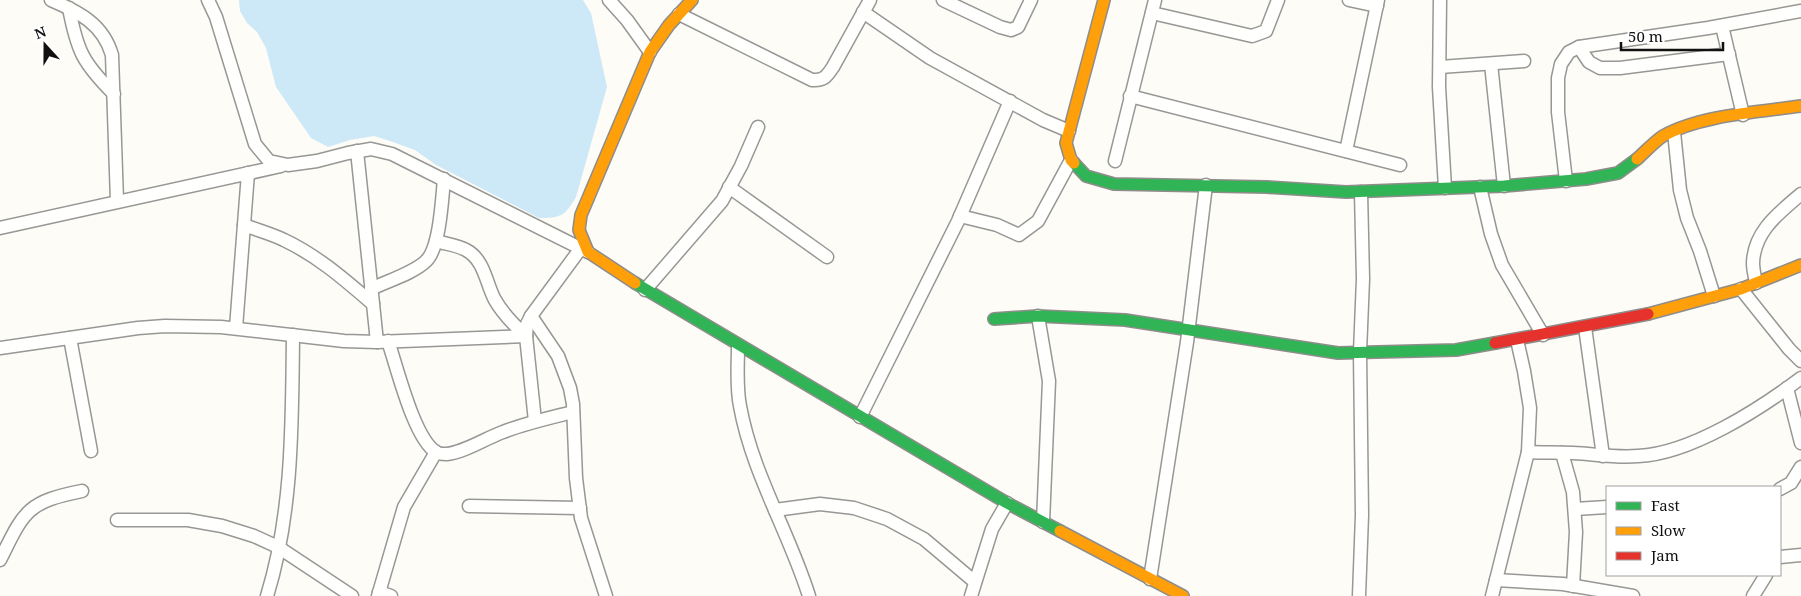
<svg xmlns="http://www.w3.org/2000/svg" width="1801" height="596" viewBox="0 0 1801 596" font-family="'Noto Serif',serif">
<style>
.water{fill:#cde8f7}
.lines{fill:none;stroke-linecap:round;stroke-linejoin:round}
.street-casing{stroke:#979795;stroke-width:15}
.fast-casing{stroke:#8e8d8b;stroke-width:14}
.slow-casing{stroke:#8e8d8b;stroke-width:14}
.jam-casing{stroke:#8e8d8b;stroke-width:14}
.street{stroke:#fffffe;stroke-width:12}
.fast{stroke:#30b455;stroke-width:11}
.slow{stroke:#ff9f0a;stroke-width:11}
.jam{stroke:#e5322d;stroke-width:11}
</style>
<rect width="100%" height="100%" fill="#fdfcf7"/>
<path class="water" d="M239 0H583L591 13 607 87 576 197C565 216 561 218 539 218L436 165 415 150 390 141 374 136 350 140 328 147 311 138 276 87 266 48 257 32 247 23 240 11Z"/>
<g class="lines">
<defs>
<g id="street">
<path d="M51 0C79 12 103 24 112 55L117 201"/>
<path d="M208 0 216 17 255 144 269 161 288 165 317 161 348 153 371 149 392 154 588 252"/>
<path d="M609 0 627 20 650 52"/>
<path d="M943 0 1000 27 1011 30 1018 27 1031 0"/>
<path d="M1349 0 1377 6"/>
<path d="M1440 0 1439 87 1445 188"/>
<path d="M69 8C77 51 83 63 114 94"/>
<path d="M863 12 930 58 1043 120 1069 131"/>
<path d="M1152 13 1252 36 1266 31 1278 0"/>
<path d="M679 14 812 80C824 81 827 76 833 67L870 0"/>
<path d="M1722 26 1743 115"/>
<path d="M1579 47 1589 62 1600 68H1620L1729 54"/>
<path d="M1491 64 1504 186"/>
<path d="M1440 67 1524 61"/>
<path d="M1130 96 1400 165"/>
<path d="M1674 132 1680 190 1687 218 1700 251 1714 296"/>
<path d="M357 151 377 342"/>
<path d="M1346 151 1378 0"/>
<path d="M1115 161 1155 0"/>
<path d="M1566 181 1558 112V78L1561 64 1569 52 1579 47 1708 28 1801 11"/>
<path d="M729 187 827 257"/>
<path d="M1480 187 1491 234 1502 265 1543 335"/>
<path d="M960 216 997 225 1019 235 1038 221 1071 160"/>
<path d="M244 225C257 230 272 234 284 240 318 256 345 280 373 304"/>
<path d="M0 228 281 166"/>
<path d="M436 241C446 244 457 245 466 250 485 260 486 284 495 300 503 314 514 325 526 336"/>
<path d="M1756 283C1755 277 1753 270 1753 263 1754 231 1779 213 1801 194"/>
<path d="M371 289C387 281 414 273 426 261 440 248 442 199 444 179"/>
<path d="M1741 289 1789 349 1801 361"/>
<path d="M645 290 722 201 741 166 758 127"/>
<path d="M531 316 558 356 570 388 573 404 576 478 581 518 606 596"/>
<path d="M1038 316 1049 381 1043 522"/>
<path d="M1585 327 1603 456"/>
<path d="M236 328 248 173"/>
<path d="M70 338 91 451"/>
<path d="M388 341C397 367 414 439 436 452 438 454 443 454 447 454 465 452 486 438 503 432 526 423 549 418 573 412"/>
<path d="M738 345C738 365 736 387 740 406 752 473 789 532 809 596"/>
<path d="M0 348 138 328 165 326 221 327 344 341 377 342 526 336"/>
<path d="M1787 388 1801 443"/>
<path d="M860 417 958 221 1010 101"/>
<path d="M535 421 526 336 527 324 531 316 581 248"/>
<path d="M1528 452C1543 453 1558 452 1573 453 1595 454 1616 458 1638 456 1690 454 1760 409 1801 378"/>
<path d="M1562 453 1573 492 1576 532 1573 586"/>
<path d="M1780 489 1791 483 1801 467"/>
<path d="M469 506 580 508"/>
<path d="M1575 509 1607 507"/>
<path d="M775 510 820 504 854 508 887 519 924 539 975 582"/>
<path d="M117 520H188L222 526 254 536 278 547 352 596"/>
<path d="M1780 557 1801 555"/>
<path d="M0 560C24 512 26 502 82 491"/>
<path d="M1150 579 1187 342 1206 185"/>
<path d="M1496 580 1563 584 1633 596"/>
<path d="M379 592 391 596"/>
<path d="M267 596C293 512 292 422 293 335"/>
<path d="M378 596 404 507 436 452"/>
<path d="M971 596 992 529 1007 503"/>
<path d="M1359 596 1362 515 1360 352 1363 279 1361 192"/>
<path d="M1492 596 1528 452 1530 408 1524 371 1517 340"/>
<path d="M1753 596 1766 575"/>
</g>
<g id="fast">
<path d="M1074 163 1086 176 1114 184 1266 187 1346 192 1504 186 1586 179 1618 173 1637 159"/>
<path d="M635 283 1007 503 1060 531"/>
<path d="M994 319 1038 316 1125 320 1338 353 1456 350 1495 343"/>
</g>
<g id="slow">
<path d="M1637 159C1645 152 1654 142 1663 136 1700 115 1759 112 1801 106"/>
<path d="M1074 163 1071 160 1066 143 1104 0"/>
<path d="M635 283 588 252 579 230 581 215 650 52 669 25 692 0"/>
<path d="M1648 314 1741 289 1801 265"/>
<path d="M1060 531 1183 596"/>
</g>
<path id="jam" d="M1495 343 1648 314"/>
</defs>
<use href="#street" class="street-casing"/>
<use href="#fast" class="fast-casing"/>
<use href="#slow" class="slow-casing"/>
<use href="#jam" class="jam-casing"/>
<use href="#street" class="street"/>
<use href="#fast" class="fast"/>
<use href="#slow" class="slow"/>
<use href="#jam" class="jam"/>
</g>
<rect x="1606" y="486" width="175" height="90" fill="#ffffff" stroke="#a0a0a0"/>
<rect x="1616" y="502" width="25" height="8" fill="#30b455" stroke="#a0a0a0"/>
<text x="1651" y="511" font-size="15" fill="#111111">Fast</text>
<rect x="1616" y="527" width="25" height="8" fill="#ff9f0a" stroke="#a0a0a0"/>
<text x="1651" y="536" font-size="15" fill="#111111">Slow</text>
<rect x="1616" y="552" width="25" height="8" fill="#e5322d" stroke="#a0a0a0"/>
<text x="1651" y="561" font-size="15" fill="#111111">Jam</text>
<g transform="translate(45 45) rotate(339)" stroke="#ffffff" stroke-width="4" paint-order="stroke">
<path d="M0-4L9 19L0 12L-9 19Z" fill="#111111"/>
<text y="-8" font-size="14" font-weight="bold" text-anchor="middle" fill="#111111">N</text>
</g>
<path d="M1621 42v8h102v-8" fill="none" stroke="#111111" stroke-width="2.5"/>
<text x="1628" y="42" font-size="15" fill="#111111" stroke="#ffffff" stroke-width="4" paint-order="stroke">50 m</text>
</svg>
